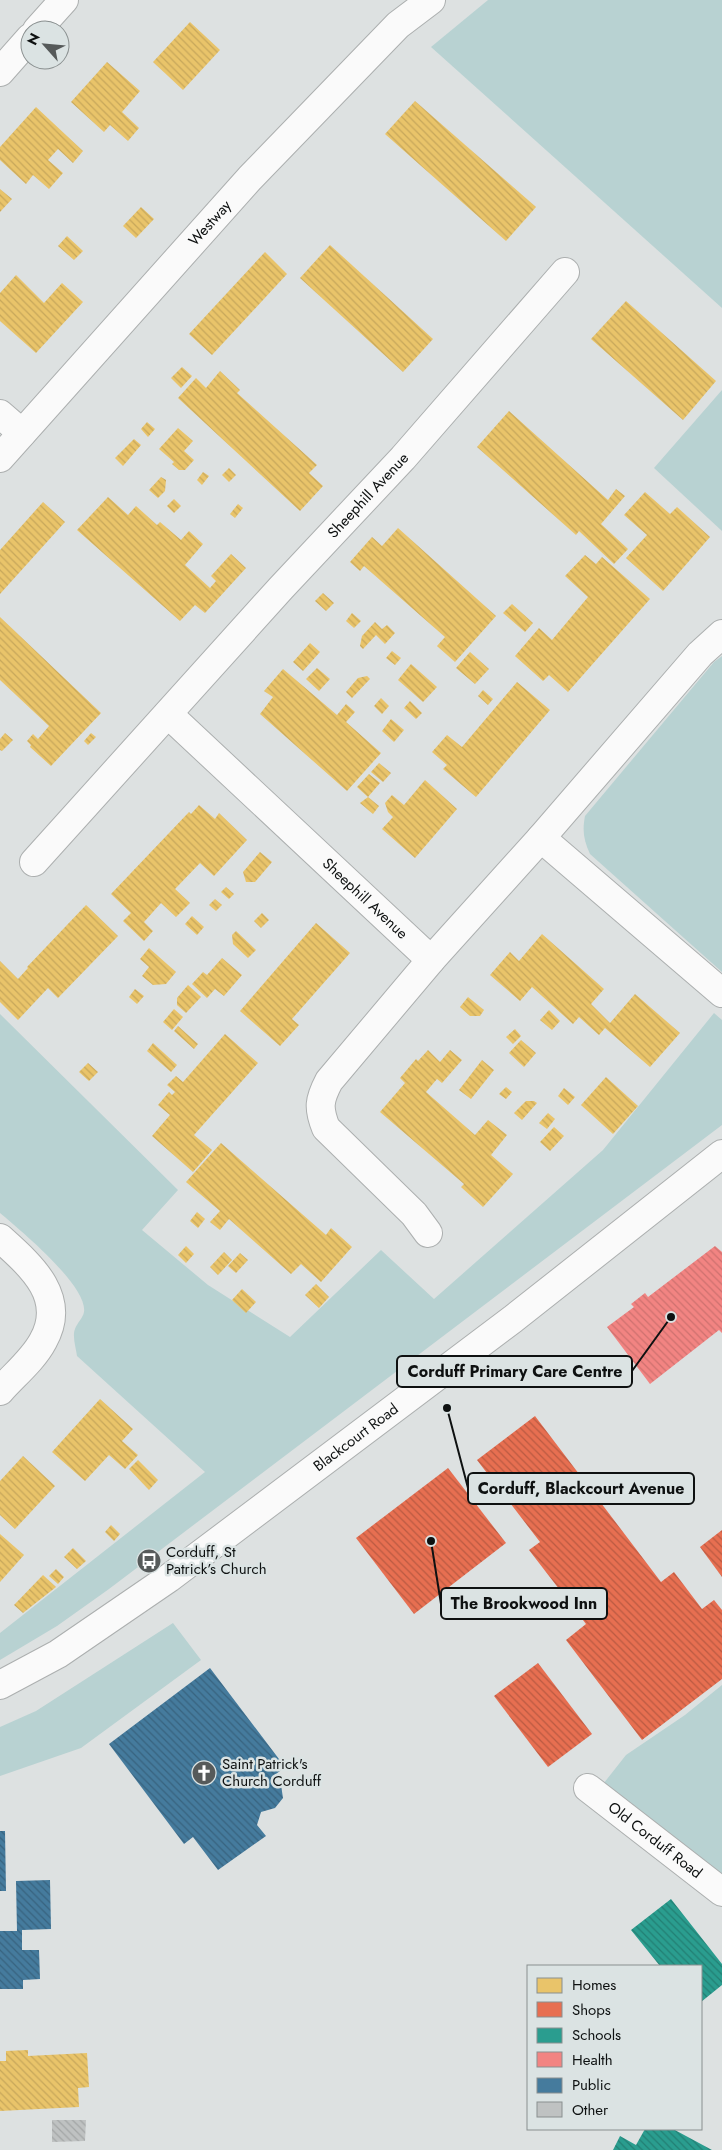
<svg xmlns="http://www.w3.org/2000/svg" width="722" height="2150" viewBox="0 0 722 2150" font-family="Jost,sans-serif">
<style>
.green{fill:#b8d2d2}
.homes{fill:url(#homes-back-hatch)}
.shops{fill:url(#shops-back-hatch)}
.schools{fill:url(#schools-back-hatch)}
.health{fill:url(#health-back-hatch)}
.public{fill:url(#public-back-hatch)}
.building{fill:url(#building-back-hatch)}
.lines{fill:none;stroke-linecap:round;stroke-linejoin:round}
.pedestrian-casing{stroke:#acafaf;stroke-width:30}
.minor-casing{stroke:#acafaf;stroke-width:30}
.tertiary-casing{stroke:#acafaf;stroke-width:30}
.pedestrian{stroke:#fafafa;stroke-width:28}
.minor{stroke:#fafafa;stroke-width:28}
.tertiary{stroke:#fafafa;stroke-width:28}
.labels{text-anchor:middle;dominant-baseline:central;stroke-width:5;stroke-linejoin:round;paint-order:stroke}
.street-label{font-size:15px;fill:#0e1111;stroke:#dbe3e3}
.poi-label{font-size:15px;fill:#0e1111;stroke:#dbe3e3;text-anchor:start}
.leader{fill:none;stroke:#0e1111;stroke-width:2}
.callout-dot{fill:#0e1111;stroke:#dbe3e3;stroke-width:2}
.callout{fill:#dbe3e3;stroke:#0e1111;stroke-width:2}
.callout-label{font-size:16px;text-anchor:middle;font-weight:bold;fill:#0e1111}
</style>
<defs>
<pattern id="homes-back-hatch" width="6" height="6" patternUnits="userSpaceOnUse" patternTransform="scale(1.25)"><rect width="6" height="6" fill="#e9c46a"/><path d="M-1 5l2 2M0 0l6 6M5-1l2 2" fill="none" stroke="#c7a75b"/></pattern>
<pattern id="shops-back-hatch" width="6" height="6" patternUnits="userSpaceOnUse" patternTransform="scale(1.25)"><rect width="6" height="6" fill="#e76f51"/><path d="M-1 5l2 2M0 0l6 6M5-1l2 2" fill="none" stroke="#ba5a42"/></pattern>
<pattern id="schools-back-hatch" width="6" height="6" patternUnits="userSpaceOnUse" patternTransform="scale(1.25)"><rect width="6" height="6" fill="#2a9d8f"/><path d="M-1 5l2 2M0 0l6 6M5-1l2 2" fill="none" stroke="#227f73"/></pattern>
<pattern id="health-back-hatch" width="6" height="6" patternUnits="userSpaceOnUse" patternTransform="scale(1.25)"><rect width="6" height="6" fill="#f28482"/><path d="M-1 5l2 2M0 0l6 6M5-1l2 2" fill="none" stroke="#ce716f"/></pattern>
<pattern id="public-back-hatch" width="6" height="6" patternUnits="userSpaceOnUse" patternTransform="scale(1.25)"><rect width="6" height="6" fill="#457b9d"/><path d="M-1 5l2 2M0 0l6 6M5-1l2 2" fill="none" stroke="#38637f"/></pattern>
<pattern id="building-back-hatch" width="6" height="6" patternUnits="userSpaceOnUse" patternTransform="scale(1.25)"><rect width="6" height="6" fill="#bfc2c2"/><path d="M-1 5l2 2M0 0l6 6M5-1l2 2" fill="none" stroke="#a3a6a6"/></pattern>
</defs>
<rect width="100%" height="100%" fill="#dde1e1"/>
<g class="green">
<path d="M488 0H722V308L431 47Z"/>
<path d="M722 390V531L654 468Z"/>
<path d="M722 656V972L590 854C584 841 582 831 585 816L714 662Z"/>
<path d="M714 1013 722 1020V1125L109 1589 57 1626 0 1660V1633L205 1472 77 1356C76 1348 72 1336 75 1329 77 1323 83 1318 84 1312 88 1286 19 1229 0 1213V1014L178 1190 142 1230 208 1285 290 1337 381 1250 434 1299 603 1150Z"/>
<path d="M173 1623 201 1660 81 1748 0 1776V1727L36 1711Z"/>
<path d="M722 1685V1888L600 1788 626 1755 685 1715Z"/>
</g>
<g class="homes">
<path d="M190 22 220 50 183 90 153 62Z"/>
<path d="M107 62 140 91 122 112 139 128 128 141 110 125 104 132 71 102Z"/>
<path d="M415 101 536 207 506 241 385 134Z"/>
<path d="M36 107 83 151 73 163 58 149 48 160 63 173 49 189 33 175 26 184 0 160V147Z"/>
<path d="M0 189 12 199 0 212Z"/>
<path d="M141 207 154 219 136 238 123 226Z"/>
<path d="M67 236 83 251 74 260 58 246Z"/>
<path d="M330 245 433 339 403 372 300 278Z"/>
<path d="M265 252 287 274 212 355 189 334Z"/>
<path d="M16 275 44 303 62 283 83 302 36 353 0 321V293Z"/>
<path d="M626 301 716 381 683 420 591 339Z"/>
<path d="M182 367 192 376 181 388 171 378Z"/>
<path d="M220 371 240 390 237 393 317 465 309 473 323 486 300 511 178 398 196 378 206 388Z"/>
<path d="M509 411 608 500 616 489 625 496 601 524 628 549 614 564 579 531 576 535 477 447Z"/>
<path d="M147 422 155 429 148 437 141 429Z"/>
<path d="M178 428 193 441 184 451 194 460 185 470H179L172 464 174 462 159 449Z"/>
<path d="M134 439 141 445 123 466 115 458Z"/>
<path d="M229 468 236 475 229 482 222 475Z"/>
<path d="M203 472 209 476 202 485 197 480Z"/>
<path d="M161 477 166 480 165 491 158 498 149 490Z"/>
<path d="M645 492 670 514 677 507 710 537 663 591 626 558 647 535 624 515Z"/>
<path d="M108 497 128 515 136 506 157 525 160 522 181 540 189 531 203 544 185 565 210 588 216 581 211 576 231 554 246 568 205 613 195 605 180 621 77 530Z"/>
<path d="M174 499 181 506 174 513 167 506Z"/>
<path d="M43 502 65 522 0 594V550Z"/>
<path d="M238 504 243 508 235 518 230 514Z"/>
<path d="M398 528 496 616 455 662 437 646 445 637 364 566 360 571 350 562 372 537 382 546Z"/>
<path d="M585 555 596 564 602 557 650 599 568 692 549 675 543 681 515 656 539 628 552 640 588 597 565 576Z"/>
<path d="M323 593 334 603 326 611 315 601Z"/>
<path d="M512 604 533 623 525 632 503 613Z"/>
<path d="M352 613 361 621 354 628 346 621Z"/>
<path d="M0 617 101 713 51 766 30 747 31 745 27 741 33 734 38 739 49 726 0 680Z"/>
<path d="M375 622 382 629 387 625 395 633 385 644 376 635 363 649 360 646 362 636Z"/>
<path d="M310 643 320 652 303 671 293 662Z"/>
<path d="M392 651 401 658 395 665 386 658Z"/>
<path d="M470 652 489 669 475 684 456 668Z"/>
<path d="M411 664 437 687 423 702 398 680Z"/>
<path d="M317 668 330 679 319 691 306 679Z"/>
<path d="M283 669 337 715 346 704 355 712 346 722 381 753 347 791 260 714 273 697 264 691Z"/>
<path d="M367 676 370 679 352 698 346 692 358 678Z"/>
<path d="M517 682 550 710 476 797 443 769 447 765 432 752 447 735 462 747Z"/>
<path d="M483 690 493 699 488 705 478 696Z"/>
<path d="M381 698 389 706 382 714 374 706Z"/>
<path d="M410 701 422 713 416 719 404 708Z"/>
<path d="M391 719 404 730 394 742 382 731Z"/>
<path d="M5 733 13 740 2 751 0 750V739Z"/>
<path d="M91 733 96 737 88 745 84 741Z"/>
<path d="M379 763 391 773 383 782 371 772Z"/>
<path d="M369 774 380 783 368 797 357 787Z"/>
<path d="M425 780 457 809 415 858 382 829 393 817 388 812 385 803 392 795 404 805Z"/>
<path d="M368 797 379 806 373 814 360 803Z"/>
<path d="M199 805 215 819 219 813 247 840 214 876 200 863 175 889 190 903 176 917 161 903 144 922 153 931 144 941 123 921 131 913 111 894 189 812 191 814Z"/>
<path d="M260 852 272 862 255 882H246L243 872Z"/>
<path d="M226 887 234 894 229 899 221 892Z"/>
<path d="M215 899 222 905 216 911 209 905Z"/>
<path d="M86 905 118 936 58 998 48 988 18 1020 0 1002V961L18 979 28 968 27 967Z"/>
<path d="M262 913 269 920 261 928 254 921Z"/>
<path d="M192 916 204 927 197 935 185 924Z"/>
<path d="M316 923 350 953 292 1019 299 1025 280 1046 240 1011Z"/>
<path d="M236 931 256 950 248 958 233 944 232 935Z"/>
<path d="M542 934 604 989 591 1004 610 1023 635 994 680 1033 650 1067 605 1028 599 1035 579 1017 573 1024 532 987 520 1001 490 975 510 952 519 961Z"/>
<path d="M149 948 176 972 166 984 153 985 142 976 149 967 140 959Z"/>
<path d="M222 958 242 975 224 996 215 989 207 998 192 984 203 972 207 975Z"/>
<path d="M188 985 201 997 186 1013 177 1005V998Z"/>
<path d="M135 989 144 996 137 1004 129 997Z"/>
<path d="M468 997 484 1010 480 1016H470L460 1007Z"/>
<path d="M174 1009 183 1017 172 1030 163 1022Z"/>
<path d="M549 1010 560 1021 552 1030 540 1020Z"/>
<path d="M178 1026 198 1044 194 1049 174 1031Z"/>
<path d="M515 1029 521 1036 513 1044 506 1037Z"/>
<path d="M225 1034 258 1063 194 1135 212 1150 193 1172 152 1136 170 1115 158 1105 169 1092 172 1095 175 1092 167 1085 176 1076 183 1082Z"/>
<path d="M521 1040 536 1053 524 1067 509 1053Z"/>
<path d="M153 1043 177 1065 171 1072 147 1051Z"/>
<path d="M428 1050 440 1062 450 1050 462 1060 442 1083 437 1079 426 1092 475 1135 488 1120 507 1135 491 1155 513 1174 483 1207 461 1187 464 1184 380 1112 405 1083 400 1078 416 1059 418 1061Z"/>
<path d="M482 1060 494 1070 471 1099 459 1090Z"/>
<path d="M88 1063 98 1072 89 1081 79 1072Z"/>
<path d="M606 1077 638 1106 613 1134 581 1105Z"/>
<path d="M506 1087 512 1092 506 1099 499 1094Z"/>
<path d="M564 1088 575 1097 568 1105 558 1096Z"/>
<path d="M526 1101H534L537 1103 522 1120 514 1113Z"/>
<path d="M548 1113 555 1119 547 1129 539 1123Z"/>
<path d="M554 1127 564 1136 550 1151 540 1142Z"/>
<path d="M221 1143 326 1235 331 1228 352 1247 321 1282 301 1264 291 1274 229 1219 220 1230 210 1222 220 1211 186 1182Z"/>
<path d="M197 1212 205 1219 198 1228 190 1221Z"/>
<path d="M186 1246 194 1254 186 1263 178 1255Z"/>
<path d="M224 1252 232 1260 218 1275 210 1267Z"/>
<path d="M240 1253 248 1260 236 1273 228 1266Z"/>
<path d="M316 1284 329 1297 319 1308 305 1295Z"/>
<path d="M242 1289 256 1302 246 1313 232 1300Z"/>
<path d="M100 1399 133 1429 122 1441 138 1455 125 1469 109 1455 85 1481 52 1452Z"/>
<path d="M23 1456 55 1486 15 1529 0 1515V1481Z"/>
<path d="M138 1460 158 1480 149 1490 129 1469Z"/>
<path d="M111 1525 120 1534 114 1541 105 1532Z"/>
<path d="M0 1534 24 1555 0 1582Z"/>
<path d="M73 1548 86 1561 77 1569 64 1557Z"/>
<path d="M56 1569 64 1577 58 1584 49 1576Z"/>
<path d="M43 1575 56 1587 23 1613 14 1605Z"/>
<path d="M28 2050V2056L87 2053 89 2087 78 2088 79 2107 0 2111V2061H6V2051Z"/>
</g>
<g class="shops">
<path d="M535 1416 661 1582 674 1572 702 1609 714 1600 722 1610V1679L642 1740 566 1640 586 1624 529 1550 540 1542 477 1460Z"/>
<path d="M448 1468 506 1543 414 1614 356 1538Z"/>
<path d="M722 1530V1577L700 1547Z"/>
<path d="M538 1663 592 1734 548 1767 494 1696Z"/>
</g>
<g class="schools">
<path d="M671 1899 722 1964V1985L701 2002V1966H660L631 1930Z"/>
<path d="M645 2129H673L712 2150H613L620 2136 636 2145Z"/>
</g>
<path class="health" d="M715 1246 722 1252V1333L719 1330 650 1384 607 1327 634 1307 631 1304 645 1293 648 1297Z"/>
<g class="public">
<path d="M210 1668 285 1767 271 1778 281 1785 283 1798 275 1808 261 1812 257 1825 266 1836 218 1870 193 1837 184 1844 109 1744Z"/>
<path d="M0 1831H5L6 1891H0Z"/>
<path d="M50 1880 51 1929 22 1930V1950H39L40 1979 23 1980V1989H0V1931H17L16 1881Z"/>
</g>
<path class="building" d="M52 2120H86L85 2141 52 2142Z"/>
<g class="lines">
<defs>
<g id="pedestrian">
<path id="s1" d="M588 1788 722 1892"/>
</g>
<g id="minor">
<path d="M37 30 64 0"/>
<path d="M0 72 30 38"/>
<path d="M0 414 22 433"/>
<path id="s2" d="M0 458 250 178 398 25 431 0"/>
<path id="s3" d="M168 714 431 960"/>
<path d="M541 838 722 993"/>
<path id="s4" d="M34 862 281 588 403 458 565 272"/>
<path d="M428 1233 414 1214 326 1128C318 1108 319 1100 329 1081L431 960 541 838 700 654 722 634"/>
<path d="M0 1238C30 1265 68 1297 43 1341 33 1360 14 1375 0 1391"/>
</g>
<g id="tertiary">
<path id="s5" d="M0 1685 58 1654 169 1578 513 1319 722 1154"/>
</g>
</defs>
<use href="#pedestrian" class="pedestrian-casing"/>
<use href="#minor" class="minor-casing"/>
<use href="#tertiary" class="tertiary-casing"/>
<use href="#pedestrian" class="pedestrian"/>
<use href="#minor" class="minor"/>
<use href="#tertiary" class="tertiary"/>
</g>
<defs>
<symbol id="bus-disc" viewBox="-11 -11 22 22"><circle r="9.5" fill="#565a5a" stroke="#dbe3e3"/><path d="M-5-6H5V4H4V6H2V4H-2V6H-4V4H-5ZM-3.5-4V0h7V-4ZM-3.5 1.2v1.5H-2V1.2ZM2 1.2v1.5H3.5V1.2Z" fill="#fff"/></symbol>
<symbol id="church-disc" viewBox="-11 -11 22 22"><circle r="9.5" fill="#565a5a" stroke="#dbe3e3"/><path d="M-1.2-6h2.4v3.5h3.3v2.4h-3.3V6h-2.4V-.1h-3.3v-2.4h3.3Z" fill="#fff"/></symbol>
</defs>
<g fill-rule="evenodd">
<use href="#bus-disc" x="135" y="1547" width="28" height="28"/>
<use href="#church-disc" x="190" y="1759" width="28" height="28"/>
</g>
<g class="labels">
<g class="street-label">
<text stroke="none"><textPath href="#s2" startOffset="315">Westway</textPath></text>
<text stroke="none"><textPath href="#s4" startOffset="496">Sheephill Avenue</textPath></text>
<text stroke="none"><textPath href="#s3" startOffset="270">Sheephill Avenue</textPath></text>
<text stroke="none"><textPath href="#s5" startOffset="434">Blackcourt Road</textPath></text>
<text stroke="none"><textPath href="#s1" startOffset="85">Old Corduff Road</textPath></text>
</g>
<g class="poi-label">
<text x="166" y="1552">Corduff, St<tspan x="166" dy="17">Patrick’s Church</tspan></text>
<text x="222" y="1764">Saint Patrick's<tspan x="222" dy="17">Church Corduff</tspan></text>
</g>
</g>
<path class="leader" d="M671 1317L632 1371M447 1408L468 1488M431 1541L441 1604"/>
<g class="callout-dot">
<circle cx="671" cy="1317" r="5"/>
<circle cx="447" cy="1408" r="5"/>
<circle cx="431" cy="1541" r="5"/>
</g>
<g class="callout">
<rect x="397" y="1356" width="235" height="31" rx="5"/>
<rect x="468" y="1473" width="226" height="31" rx="5"/>
<rect x="441" y="1588" width="166" height="31" rx="5"/>
</g>
<g class="callout-label">
<text x="515" y="1377">Corduff Primary Care Centre</text>
<text x="581" y="1494">Corduff, Blackcourt Avenue</text>
<text x="524" y="1609">The Brookwood Inn</text>
</g>
<rect x="527" y="1965" width="175" height="165" fill="#dbe3e3" stroke="#898f8f"/>
<rect x="537" y="1978" width="25" height="15" fill="#e9c46a" stroke="#898f8f"/>
<text x="572" y="1990" font-size="15" fill="#0e1111">Homes</text>
<rect x="537" y="2002" width="25" height="15" fill="#e76f51" stroke="#898f8f"/>
<text x="572" y="2015" font-size="15" fill="#0e1111">Shops</text>
<rect x="537" y="2028" width="25" height="15" fill="#2a9d8f" stroke="#898f8f"/>
<text x="572" y="2040" font-size="15" fill="#0e1111">Schools</text>
<rect x="537" y="2052" width="25" height="15" fill="#f28482" stroke="#898f8f"/>
<text x="572" y="2065" font-size="15" fill="#0e1111">Health</text>
<rect x="537" y="2078" width="25" height="15" fill="#457b9d" stroke="#898f8f"/>
<text x="572" y="2090" font-size="15" fill="#0e1111">Public</text>
<rect x="537" y="2102" width="25" height="15" fill="#bfc2c2" stroke="#898f8f"/>
<text x="572" y="2115" font-size="15" fill="#0e1111">Other</text>
<g transform="translate(45 45) rotate(297)"><circle r="24" fill="#dbe3e3" stroke="#898f8f"/>
<path d="M0-4L9 19L0 12L-9 19Z" fill="#565a5a"/>
<text y="-8" font-size="14" font-weight="bold" text-anchor="middle" fill="#0e1111">N</text>
</g>
</svg>
